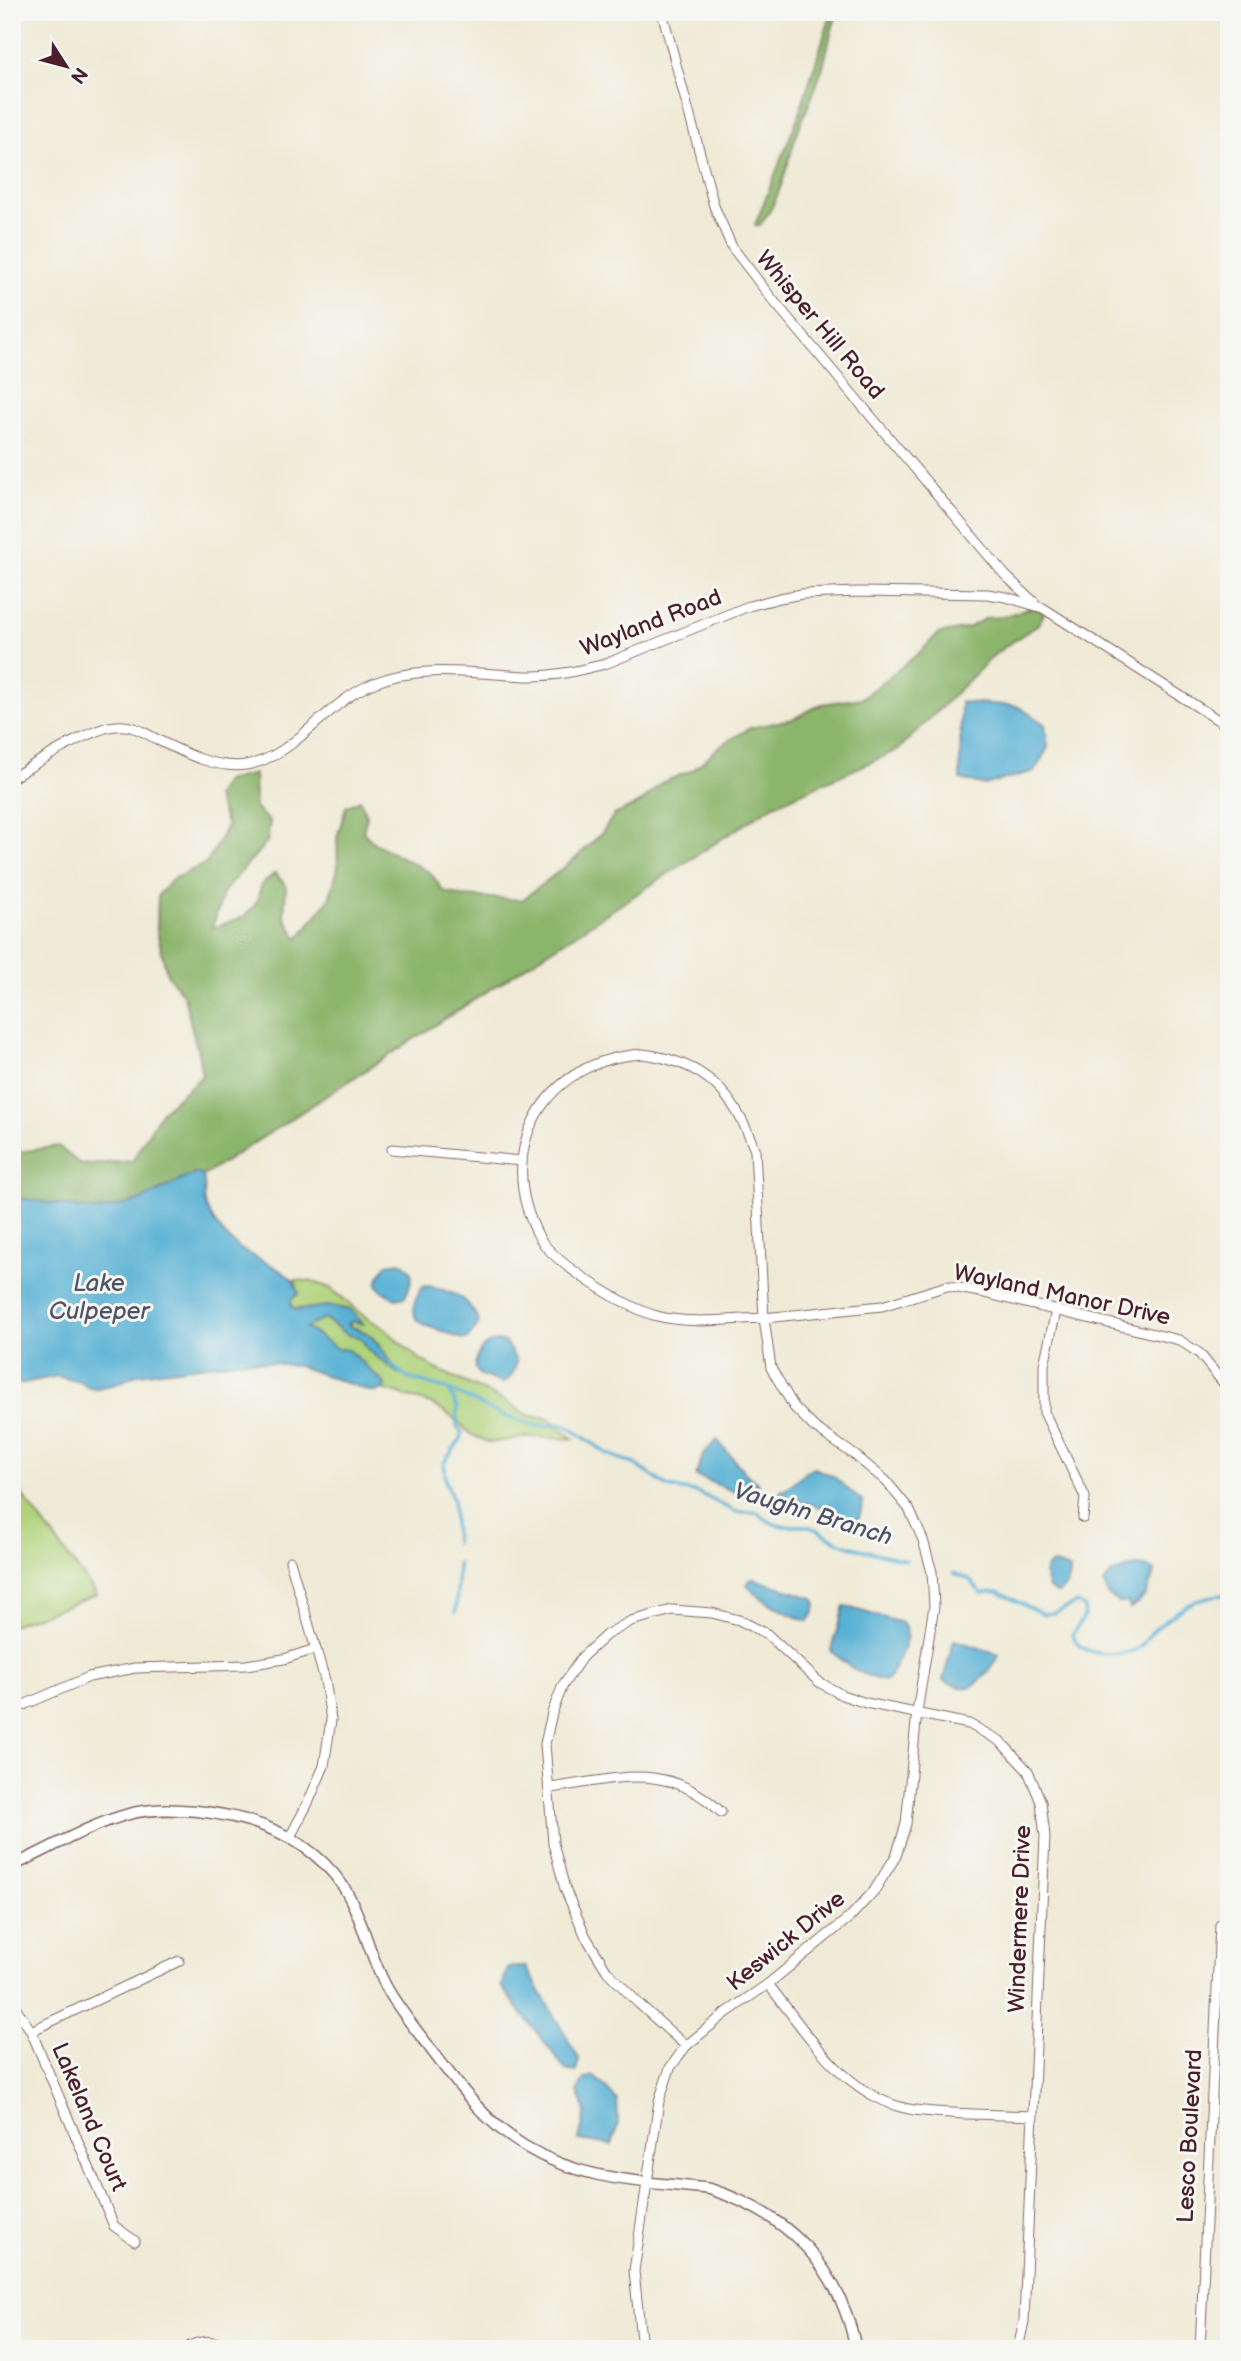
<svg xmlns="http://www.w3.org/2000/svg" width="1241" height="2361" viewBox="0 0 1241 2361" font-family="'Balsamiq Sans',sans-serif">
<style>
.green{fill:#b0d37c;stroke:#7d7954;stroke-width:2}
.forest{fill:#8cb56c;stroke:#6b6a4c;stroke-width:2}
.water{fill:#57b0d4;stroke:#506880;stroke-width:2}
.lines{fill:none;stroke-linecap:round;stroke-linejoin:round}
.stream{stroke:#57b0d4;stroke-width:3.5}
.minor-casing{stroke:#846666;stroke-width:11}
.tertiary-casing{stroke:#846666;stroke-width:13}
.minor{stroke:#fff;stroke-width:9}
.tertiary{stroke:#fff;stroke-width:10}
.labels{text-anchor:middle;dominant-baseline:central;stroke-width:6;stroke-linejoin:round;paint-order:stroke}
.street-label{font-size:23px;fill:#4a1f2b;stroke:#f6f6f2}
.water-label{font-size:24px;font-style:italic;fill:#4f5266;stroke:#f6f6f2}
</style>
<rect width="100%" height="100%" fill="#f6f6f2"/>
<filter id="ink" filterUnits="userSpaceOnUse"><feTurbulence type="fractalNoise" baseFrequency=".0143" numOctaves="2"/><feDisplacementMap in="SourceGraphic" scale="14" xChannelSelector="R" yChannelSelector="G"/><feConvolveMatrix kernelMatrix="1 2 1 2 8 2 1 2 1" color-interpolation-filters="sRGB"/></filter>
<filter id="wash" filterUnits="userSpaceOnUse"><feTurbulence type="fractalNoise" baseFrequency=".00686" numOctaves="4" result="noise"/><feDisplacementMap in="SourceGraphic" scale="28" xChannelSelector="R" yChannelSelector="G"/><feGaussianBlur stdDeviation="1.57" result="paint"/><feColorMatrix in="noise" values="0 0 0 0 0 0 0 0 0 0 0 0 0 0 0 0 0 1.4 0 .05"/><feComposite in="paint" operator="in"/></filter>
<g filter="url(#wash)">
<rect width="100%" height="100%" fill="#efead5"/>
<g class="green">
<path d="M294 1280 311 1281 330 1288 367 1318 384 1328 414 1355 434 1368 503 1400 530 1416 549 1418 573 1439 527 1437 490 1443 472 1435 452 1417 431 1404 383 1389 385 1384 348 1350 338 1349 306 1328 324 1318 346 1334 356 1335 361 1338 368 1350 397 1372 378 1343 363 1331 348 1325 352 1321 362 1323C359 1320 354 1312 350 1310 333 1303 303 1313 292 1307L290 1300 297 1285Z"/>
<path d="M12 1481 97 1595 12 1625Z"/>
</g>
<g class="forest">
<path d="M832 12H838C829 33 828 54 820 75 812 99 800 122 793 146 785 173 778 204 759 226L755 225 798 117Z"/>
<path d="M1031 607 1040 610 1044 614 1038 624 996 653 898 750 774 805 203 1176 193 1174 139 1201 98 1211 12 1197V1153L58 1146 81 1165 132 1161 161 1112 202 1076 198 1052 184 996 167 974 157 931 158 895 173 879 207 863 227 826 216 796 225 781 254 774 255 808 270 822 267 842 224 891 212 928 244 917 256 904 262 884 275 873 286 886 284 916 298 939 329 899 338 868 337 838 346 807 360 800 367 815 363 832 374 843 431 873 443 891 462 896 522 900 576 858 602 833 614 815 642 802 661 783 693 770 720 746 750 728 793 719 822 704 862 698 919 653 938 634 968 628 986 618 1003 617Z"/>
</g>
<g class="water">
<path d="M961 702 1017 706 1045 724 1048 747 1035 771 985 785 960 779Z"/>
<path d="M199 1174 203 1176C206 1187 202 1199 207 1209 214 1223 226 1238 239 1248 258 1261 293 1269 299 1293L291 1300 292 1307 298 1310 327 1306 351 1310 363 1324 352 1321 348 1324C354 1330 361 1329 368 1334 381 1345 388 1360 399 1374L368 1350 361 1338 346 1334 324 1318 306 1328 338 1349 348 1350 352 1353 385 1384 383 1389 376 1392 369 1391 299 1366 247 1360 138 1374 116 1384 97 1388 88 1387 80 1382 57 1376 19 1384 12 1383V1197L98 1211 139 1201 193 1174Z"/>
<path d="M401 1262C417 1272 412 1282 405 1297L396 1299 382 1291 377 1284 380 1275 387 1264Z"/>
<path d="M429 1286C455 1293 467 1295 479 1322 476 1327 471 1337 466 1339 460 1340 451 1334 445 1332 418 1324 403 1317 422 1287Z"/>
<path d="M496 1341 505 1342 516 1360C516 1369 511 1380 502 1383L480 1375 475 1368C475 1355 483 1343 496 1341Z"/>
<path d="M717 1440 747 1475 758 1484 756 1498 745 1496 696 1476 703 1455Z"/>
<path d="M814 1468 833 1476 863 1502 859 1518 852 1521 821 1507 779 1495 781 1490H785L808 1470Z"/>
<path d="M1054 1564 1070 1569C1071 1579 1066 1589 1057 1593L1049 1588 1044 1573 1048 1566Z"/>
<path d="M1135 1566 1146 1567 1155 1571 1145 1596 1130 1609 1128 1602 1119 1603 1108 1595 1104 1584 1111 1574Z"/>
<path d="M754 1579 813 1598 816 1604 813 1615 808 1621C793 1617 754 1597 747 1584L749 1580Z"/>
<path d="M844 1606 902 1623C904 1626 907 1630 907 1633 907 1645 893 1672 887 1681 866 1678 845 1666 831 1650Z"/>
<path d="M954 1640 999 1654C997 1662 992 1667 987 1673 972 1691 964 1691 943 1680Z"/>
<path d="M509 1967H526L579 2059 576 2072 566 2070 501 1986Z"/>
<path d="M594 2076 617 2100 618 2123 612 2145 579 2140 586 2111 578 2091 583 2080Z"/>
</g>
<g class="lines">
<g class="stream">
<path d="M390 1364 408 1378 449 1390 502 1415 537 1426 560 1424 570 1428 608 1454 635 1464 668 1487 699 1493 736 1512H757C785 1538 791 1518 818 1530 824 1533 830 1538 837 1541 859 1551 883 1554 906 1560"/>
<path d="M450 1392 457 1407V1427L462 1432 461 1439 444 1462 446 1482 453 1500 455 1543"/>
<path d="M954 1573 969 1579 981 1593 998 1592 1043 1614 1054 1613 1077 1603 1085 1608 1084 1617 1072 1635C1076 1642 1079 1647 1087 1650 1099 1655 1129 1656 1140 1647 1145 1642 1148 1635 1154 1630 1173 1613 1198 1594 1225 1595"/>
<path d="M456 1612 458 1563"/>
</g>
</g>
</g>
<g filter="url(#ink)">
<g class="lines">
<defs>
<g id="minor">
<path d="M662 12 714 206 732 247 772 299 1005 575 1034 602"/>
<path d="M12 778C35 764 92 727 116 726 133 724 145 733 160 741 186 754 217 769 246 765 294 758 326 702 374 683 423 663 480 675 531 676 557 676 581 670 605 664L749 606 780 598 802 594 860 592 987 594 1006 597 1043 608 1229 727"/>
<path d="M643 1054C705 1062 735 1094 755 1151L764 1318C730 1319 691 1325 657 1316 628 1309 553 1263 539 1237 492 1149 545 1059 643 1054Z"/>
<path d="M392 1149 522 1161"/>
<path d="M1056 1311 1044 1365V1412L1085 1497 1083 1518"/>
<path d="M12 1710 89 1677 135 1668 246 1665 284 1659 315 1649"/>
<path d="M550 1788C617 1779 667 1760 721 1812"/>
<path d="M290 1837 308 1803 324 1766 331 1720 325 1680 290 1561"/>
<path d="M768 1984C807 2033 847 2100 914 2110 953 2115 993 2114 1032 2116"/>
<path d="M12 2002 31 2031 114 2226 135 2241"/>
<path d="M31 2031 179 1961"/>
<path d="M686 2046 638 2003 607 1971 586 1937 565 1889 553 1843 545 1744 552 1713 563 1685 582 1657 606 1635 631 1621 672 1610 712 1613 739 1620 767 1634 819 1682 842 1695 866 1703 969 1724 1000 1741 1028 1771 1041 1802 1045 1836 1024 2321 1018 2349"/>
<path d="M185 2349C198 2340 216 2338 229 2349"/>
<path d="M642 2349 634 2271 659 2101 670 2068 686 2046 726 2013 768 1984 850 1917 874 1891 896 1856 906 1824 917 1712 934 1606 932 1572 923 1540 909 1509 886 1481 856 1456 814 1427 794 1407 771 1368 764 1318 882 1306 947 1286 980 1292 1179 1340 1199 1353 1229 1390"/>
<path d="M1200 2349 1220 1925"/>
</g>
<path id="tertiary" d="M12 1866C50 1849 88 1825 129 1814 151 1808 174 1809 197 1811 254 1817 309 1836 343 1886 363 1917 369 1956 387 1988 398 2008 413 2026 427 2044 455 2081 485 2123 526 2147 584 2182 645 2181 710 2189 790 2215 839 2266 856 2349"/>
</defs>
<use href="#minor" class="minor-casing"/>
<use href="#tertiary" class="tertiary-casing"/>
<use href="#minor" class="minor"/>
<use href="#tertiary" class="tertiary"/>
</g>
</g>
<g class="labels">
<g class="street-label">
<text transform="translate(820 325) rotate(50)">Whisper Hill Road</text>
<text transform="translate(651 623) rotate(-21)">Wayland Road</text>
<text transform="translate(1062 1295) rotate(12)">Wayland Manor Drive</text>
<text transform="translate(1020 1919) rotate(-88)">Windermere Drive</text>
<text transform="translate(786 1941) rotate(-39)">Keswick Drive</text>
<text transform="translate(89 2117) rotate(67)">Lakeland Court</text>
<text transform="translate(1190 2136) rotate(-87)">Lesco Boulevard</text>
</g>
<g class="water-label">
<text x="99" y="1283">Lake<tspan x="99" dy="28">Culpeper</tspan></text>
<text transform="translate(813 1514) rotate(17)">Vaughn Branch</text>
</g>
</g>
<rect width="1241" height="2361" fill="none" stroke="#f6f6f2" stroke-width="42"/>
<g transform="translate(66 66) rotate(126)" stroke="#f6f6f2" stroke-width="5" paint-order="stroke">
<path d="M0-5L12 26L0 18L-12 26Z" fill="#4a1f2b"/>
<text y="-10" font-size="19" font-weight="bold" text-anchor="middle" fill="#4a1f2b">N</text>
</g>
</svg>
